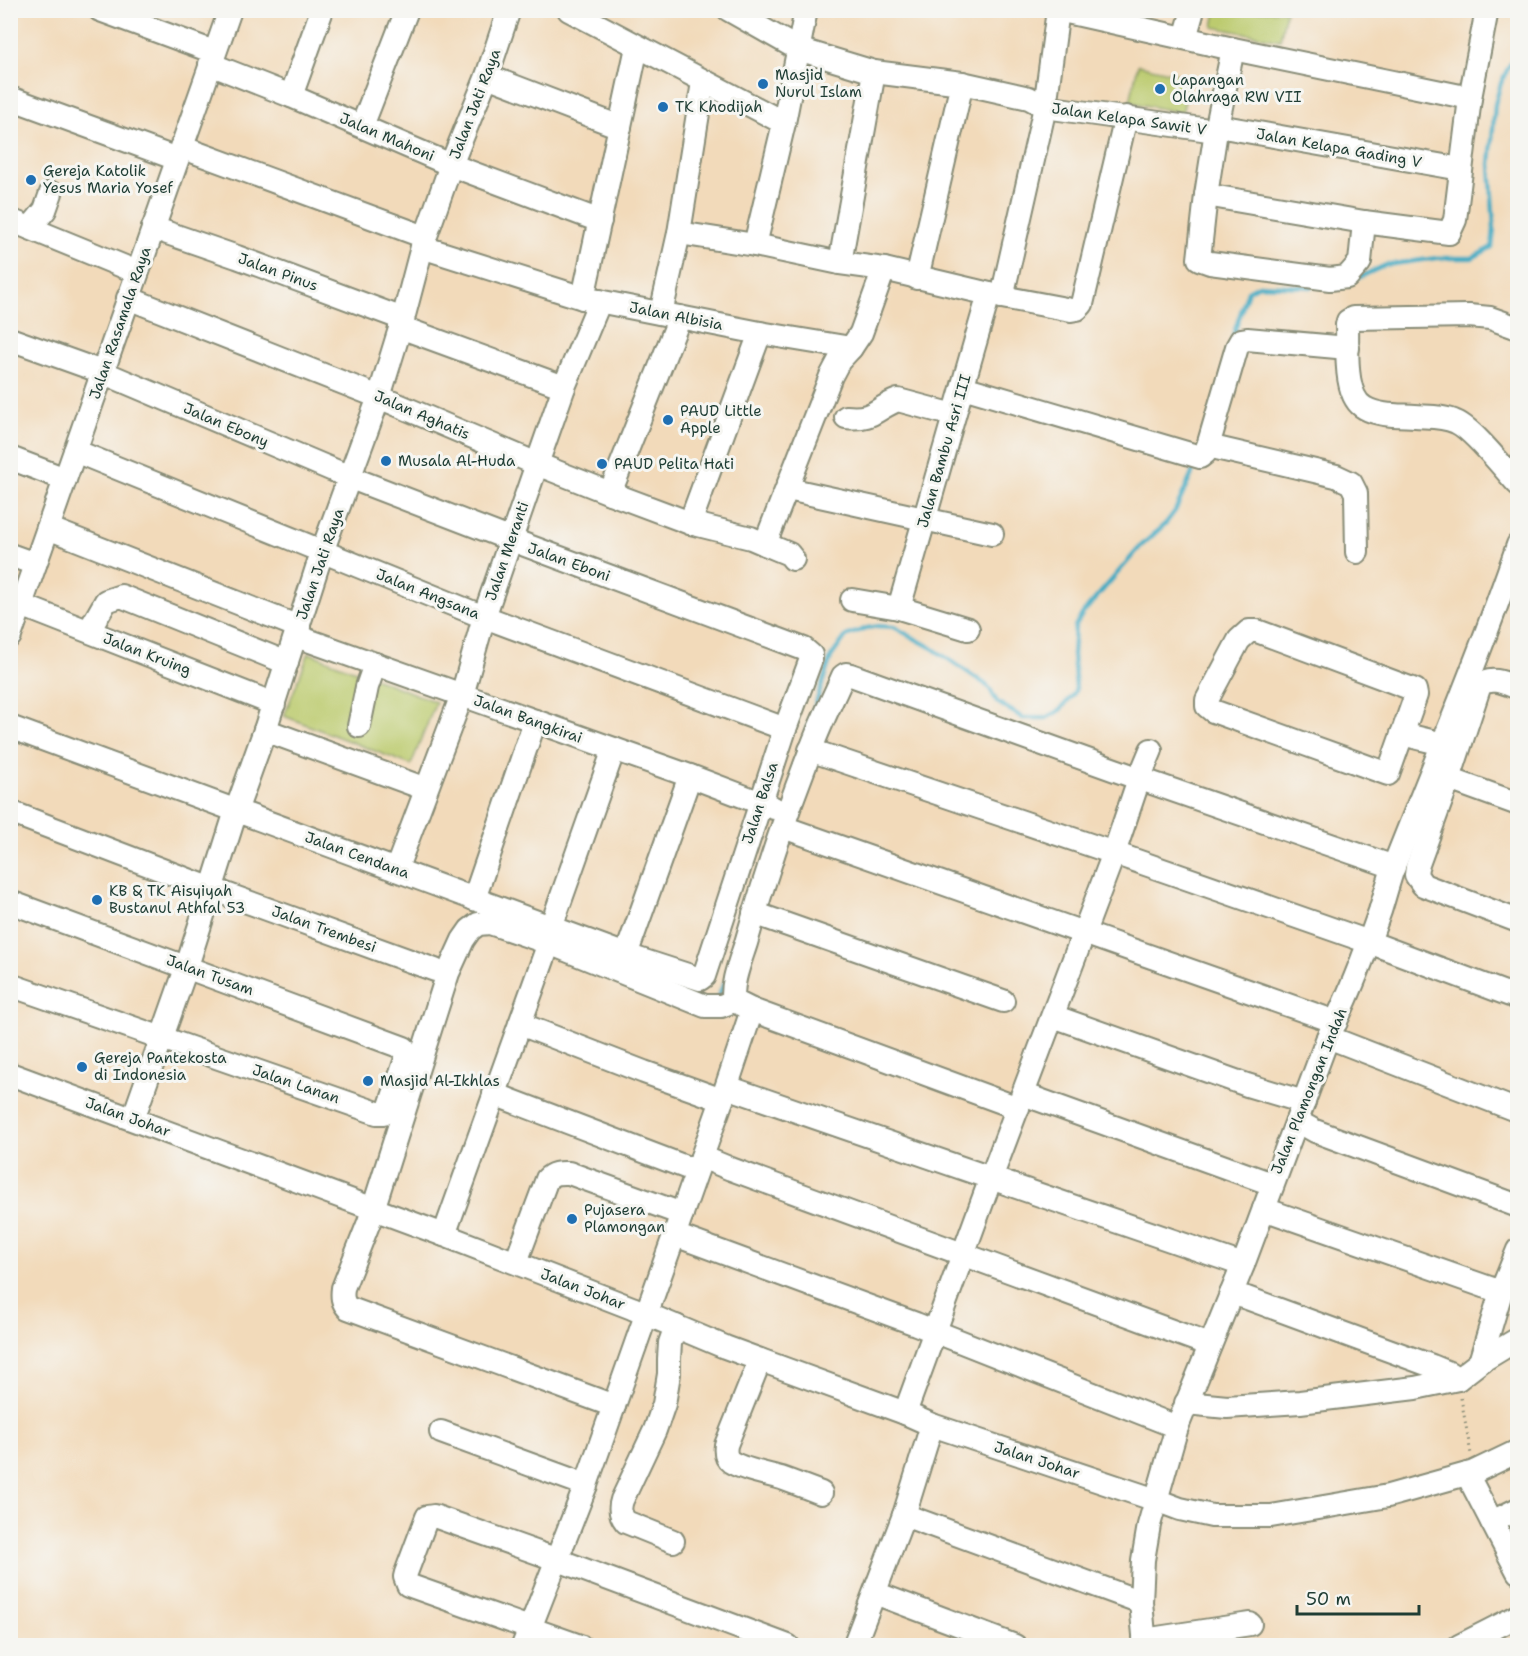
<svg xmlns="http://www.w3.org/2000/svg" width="1528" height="1656" viewBox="0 0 1528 1656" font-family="'Shantell Sans',sans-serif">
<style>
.green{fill:#bccb6e;stroke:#6e8451;stroke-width:1.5}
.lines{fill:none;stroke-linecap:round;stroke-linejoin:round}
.stream{stroke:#43abc3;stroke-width:4.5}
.minor-casing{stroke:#888c77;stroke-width:26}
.path{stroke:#888c77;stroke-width:3;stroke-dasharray:1.5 4.5;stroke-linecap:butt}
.minor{stroke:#fff;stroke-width:22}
.poi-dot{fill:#1f6fb2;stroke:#f6f6f2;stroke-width:2}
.labels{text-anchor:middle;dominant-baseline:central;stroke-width:6;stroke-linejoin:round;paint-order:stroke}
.poi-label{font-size:15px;fill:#1f3d34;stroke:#f6f6f2;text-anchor:start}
.street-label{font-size:15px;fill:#1f3d34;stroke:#f6f6f2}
</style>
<rect width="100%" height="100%" fill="#f6f6f2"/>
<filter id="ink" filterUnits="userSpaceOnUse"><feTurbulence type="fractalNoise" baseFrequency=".0167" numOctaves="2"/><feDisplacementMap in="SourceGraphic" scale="12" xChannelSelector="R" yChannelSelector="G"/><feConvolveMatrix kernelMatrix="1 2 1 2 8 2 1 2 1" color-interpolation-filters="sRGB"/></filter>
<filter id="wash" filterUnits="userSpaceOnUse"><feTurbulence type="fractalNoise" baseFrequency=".008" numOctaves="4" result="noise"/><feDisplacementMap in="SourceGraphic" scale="24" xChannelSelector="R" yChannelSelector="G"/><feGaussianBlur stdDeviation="1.35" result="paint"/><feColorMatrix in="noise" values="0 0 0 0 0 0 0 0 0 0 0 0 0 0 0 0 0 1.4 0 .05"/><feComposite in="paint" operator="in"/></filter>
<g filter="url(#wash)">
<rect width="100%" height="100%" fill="#f2daba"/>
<g class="green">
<path d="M1216 11H1286L1280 40 1213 27Z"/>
<path d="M1138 65 1191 77 1182 113 1130 102Z"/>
<path d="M309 653 436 702 411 765 284 716Z"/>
</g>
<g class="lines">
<g class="stream">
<path d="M1360 277 1386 265 1437 258H1472L1492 247 1494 229 1490 164 1495 104 1501 83 1509 66 1518 55"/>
<path d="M1233 336 1248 291 1259 285 1311 287"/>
<path d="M807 730 831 657 846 636 867 628 879 626 894 627 932 648 985 684 990 689 997 702 1023 718H1046L1059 711 1073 695 1076 688 1073 655 1075 626 1083 613 1140 547 1166 523 1175 511 1191 476 1196 461"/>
<path d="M716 999 719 995 724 983"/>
</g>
</g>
</g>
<g filter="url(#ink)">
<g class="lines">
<defs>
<g id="minor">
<path d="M100 10 214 52"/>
<path d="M569 10 784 123"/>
<path d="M729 10 798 49 874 72 962 83 1029 98 1045 107 1216 131"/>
<path d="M1185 38 1193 10"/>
<path d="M1233 49 1216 131 1206 195 1199 259 1210 263 1330 279 1347 277 1360 262 1364 222"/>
<path d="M210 64 291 96 451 165 600 221"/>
<path d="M487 76 620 127"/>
<path d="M291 96 322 10"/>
<path d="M10 98 177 159"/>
<path d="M362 126 407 10"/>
<path d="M1218 126 1461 169"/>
<path d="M181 147 425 237"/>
<path d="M1206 195 1364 222 1449 233 1455 220 1470 98 1487 10"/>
<path d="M10 220 137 272"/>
<path d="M30 228 45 210 51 193"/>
<path d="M153 228 237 257 403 319"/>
<path d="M679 233 755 245 840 263 884 269 1002 297 1071 310 1077 309 1082 304 1126 117"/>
<path d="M755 245 784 123 806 10"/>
<path d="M422 247 583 298 760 333 851 348 861 333 884 269"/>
<path d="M840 263 874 72"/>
<path d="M917 278 962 83"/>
<path d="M1002 297 1045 107 1058 10 1233 49 1470 98"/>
<path d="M128 298 379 397 537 464 610 493 690 523 751 538 765 544 831 376 839 361 851 348"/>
<path d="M583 298 637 47"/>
<path d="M661 313 679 233 703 82"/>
<path d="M400 327 564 387"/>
<path d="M1518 328 1490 318 1469 316 1353 318 1348 321 1347 325C1348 347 1343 397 1365 408 1379 416 1399 415 1415 416 1428 417 1444 416 1456 422 1473 429 1504 469 1518 484"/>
<path d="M10 339 102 372 359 481 512 540 804 649 811 655V659L785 729 704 976 700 979 626 955 10 727"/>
<path d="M963 387 1200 457 1205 453 1208 446 1237 347 1241 340 1247 339 1348 348"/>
<path d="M846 417C875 420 874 409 898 400L954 415"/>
<path d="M1208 446 1336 476 1351 483 1356 493 1357 552"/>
<path d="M75 451 474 613 785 729"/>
<path d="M10 458 65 479"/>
<path d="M797 491 992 534"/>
<path d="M610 493 680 317"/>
<path d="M690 523 760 333"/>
<path d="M48 528 299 627"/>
<path d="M765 544 789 554 793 559"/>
<path d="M10 555 35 564"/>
<path d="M852 600 899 608 968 629"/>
<path d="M21 605 274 704"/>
<path d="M899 608 989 294"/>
<path d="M89 631 106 601 121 596 287 663"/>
<path d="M1249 631H1257L1415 690 1416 695 1388 774 1213 711 1207 706V700L1239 640Z"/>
<path d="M10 636 230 10"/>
<path d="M296 636 690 776 774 808"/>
<path d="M1518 688C1505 683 1492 676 1480 685L1449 779 1417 867 1416 875 1423 885 1518 921"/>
<path d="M359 726 367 687 375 664"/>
<path d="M265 730 426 789"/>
<path d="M1402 734 1443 744"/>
<path d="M810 750 1111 852 1369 942 1518 998"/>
<path d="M1449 779 1518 804"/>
<path d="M10 812 212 889 435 970"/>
<path d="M783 827 1336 1022"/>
<path d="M396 870 462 695 484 617 537 464 564 387 600 301"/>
<path d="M474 899 535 721"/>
<path d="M10 902 404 1048 407 1056 389 1109 384 1113H377L10 985"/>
<path d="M754 913 1003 1001"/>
<path d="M551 927 614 749"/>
<path d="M626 955 690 776"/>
<path d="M1053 1016 1247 1085 1304 1102"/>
<path d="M520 1024 644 1072 722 1100"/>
<path d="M1328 1037 1518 1111"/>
<path d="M10 1074 444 1235 632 1308 725 1347 905 1413 932 1425 1156 1500 1180 1509 1212 1516H1271L1388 1496 1474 1472 1518 1451"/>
<path d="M727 1087 1243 1265"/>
<path d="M494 1094 696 1171"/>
<path d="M1023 1094 1272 1184"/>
<path d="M1018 1108 752 1010 734 1001C730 985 741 959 746 943 764 879 786 814 810 752 819 726 832 701 843 676L846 674 851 675 1129 775 1394 867"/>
<path d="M133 1119 187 966 236 811 265 730 322 552 379 397 403 319 422 247 451 165 487 76 509 10"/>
<path d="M1297 1121 1315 1131 1518 1206"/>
<path d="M702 1157 731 1169 1210 1345"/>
<path d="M1264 1209 1501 1292"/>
<path d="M444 1235 549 943"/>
<path d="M675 1235 916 1324 1177 1427"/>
<path d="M516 1262 547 1179C553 1172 561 1173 569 1173L682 1214"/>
<path d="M1231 1294 1247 1298 1432 1366 1449 1373 1458 1379"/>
<path d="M760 1360 726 1445C725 1452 725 1458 731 1462 744 1470 767 1474 781 1478 795 1483 808 1488 821 1493"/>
<path d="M1480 1362 1501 1292 1518 1250"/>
<path d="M1186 1403 1227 1407 1300 1402 1415 1388 1458 1379 1480 1362 1518 1339"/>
<path d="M614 1406 348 1308C342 1302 342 1296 343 1288L369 1222 448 973 463 940 470 930 478 924 490 923 549 943 705 1006H721L734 1001"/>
<path d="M905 1413 991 1178 1114 853 1139 779 1151 750"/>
<path d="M441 1432 586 1485"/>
<path d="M1467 1474 1518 1572"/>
<path d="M904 1515 1141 1602"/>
<path d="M1492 1522 1518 1509"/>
<path d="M673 1541 626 1522C620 1515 619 1509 622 1500L655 1430 664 1404 669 1374V1359L670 1343 676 1326"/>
<path d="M875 1593 1015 1646"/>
<path d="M1144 1640 1250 1624"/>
<path d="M523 1646 586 1485 722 1100 752 1010"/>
<path d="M580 1646 408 1585 405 1577 406 1573 427 1517 434 1516 558 1560 788 1646"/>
<path d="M854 1646 904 1515 932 1425"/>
<path d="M1145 1646 1141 1602 1143 1560 1149 1525 1177 1427 1243 1265 1328 1037C1349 997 1365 954 1380 911 1385 895 1389 879 1395 863 1437 757 1481 652 1518 545"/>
<path d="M1459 1646 1518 1616"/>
</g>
</defs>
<use href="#minor" class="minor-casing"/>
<path class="path" d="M1461 1398 1471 1454"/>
<use href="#minor" class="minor"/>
</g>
</g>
<g class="poi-dot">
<circle cx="763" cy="84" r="6"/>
<circle cx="1160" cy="89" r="6"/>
<circle cx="663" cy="107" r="6"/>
<circle cx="31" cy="180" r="6"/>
<circle cx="668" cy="420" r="6"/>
<circle cx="386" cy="461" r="6"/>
<circle cx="602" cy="464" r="6"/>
<circle cx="97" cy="900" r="6"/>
<circle cx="82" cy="1067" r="6"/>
<circle cx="368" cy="1081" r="6"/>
<circle cx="572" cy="1219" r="6"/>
</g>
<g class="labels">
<g class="poi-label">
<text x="775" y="75">Masjid<tspan x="775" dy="17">Nurul Islam</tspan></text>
<text x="1172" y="80">Lapangan<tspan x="1172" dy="17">Olahraga RW VII</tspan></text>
<text x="675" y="107">TK Khodijah</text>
<text x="43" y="171">Gereja Katolik<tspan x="43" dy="17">Yesus Maria Yosef</tspan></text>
<text x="680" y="411">PAUD Little<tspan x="680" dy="17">Apple</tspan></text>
<text x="398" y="461">Musala Al-Huda</text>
<text x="614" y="464">PAUD Pelita Hati</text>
<text x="109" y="891">KB &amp; TK Aisyiyah<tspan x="109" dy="17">Bustanul Athfal 53</tspan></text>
<text x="94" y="1058">Gereja Pantekosta<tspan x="94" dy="17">di Indonesia</tspan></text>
<text x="380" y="1081">Masjid Al-Ikhlas</text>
<text x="584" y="1210">Pujasera<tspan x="584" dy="17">Plamongan</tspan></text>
</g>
<g class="street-label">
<text transform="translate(475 104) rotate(-69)">Jalan Jati Raya</text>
<text transform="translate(1129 119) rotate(8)">Jalan Kelapa Sawit V</text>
<text transform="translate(387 137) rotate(23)">Jalan Mahoni</text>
<text transform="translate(1339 148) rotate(10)">Jalan Kelapa Gading V</text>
<text transform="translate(278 272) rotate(20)">Jalan Pinus</text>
<text transform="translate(676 316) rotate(11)">Jalan Albisia</text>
<text transform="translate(120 323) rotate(-71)">Jalan Rasamala Raya</text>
<text transform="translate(422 415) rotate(23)">Jalan Aghatis</text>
<text transform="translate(226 425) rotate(23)">Jalan Ebony</text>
<text transform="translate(944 451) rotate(-74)">Jalan Bambu Asri III</text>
<text transform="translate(507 551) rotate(-71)">Jalan Meranti</text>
<text transform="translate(569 562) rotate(20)">Jalan Eboni</text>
<text transform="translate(320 564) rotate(-71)">Jalan Jati Raya</text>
<text transform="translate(428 594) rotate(22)">Jalan Angsana</text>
<text transform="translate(147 654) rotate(21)">Jalan Kruing</text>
<text transform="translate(528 719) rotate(20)">Jalan Bangkirai</text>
<text transform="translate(760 803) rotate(-72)">Jalan Balsa</text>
<text transform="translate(357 855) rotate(20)">Jalan Cendana</text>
<text transform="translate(324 929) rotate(20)">Jalan Trembesi</text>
<text transform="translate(210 975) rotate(20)">Jalan Tusam</text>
<text transform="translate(296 1084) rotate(19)">Jalan Lanan</text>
<text transform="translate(1309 1091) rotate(-68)">Jalan Plamongan Indah</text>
<text transform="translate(128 1117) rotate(20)">Jalan Johar</text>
<text transform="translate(583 1289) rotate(21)">Jalan Johar</text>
<text transform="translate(1037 1460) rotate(18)">Jalan Johar</text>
</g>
</g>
<rect width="1528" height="1656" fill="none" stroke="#f6f6f2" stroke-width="36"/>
<path d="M1297 1605v9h122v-9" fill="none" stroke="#1f3d34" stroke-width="3"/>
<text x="1306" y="1605" font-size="18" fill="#1f3d34" stroke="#f6f6f2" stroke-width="4.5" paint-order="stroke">50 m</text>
</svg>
